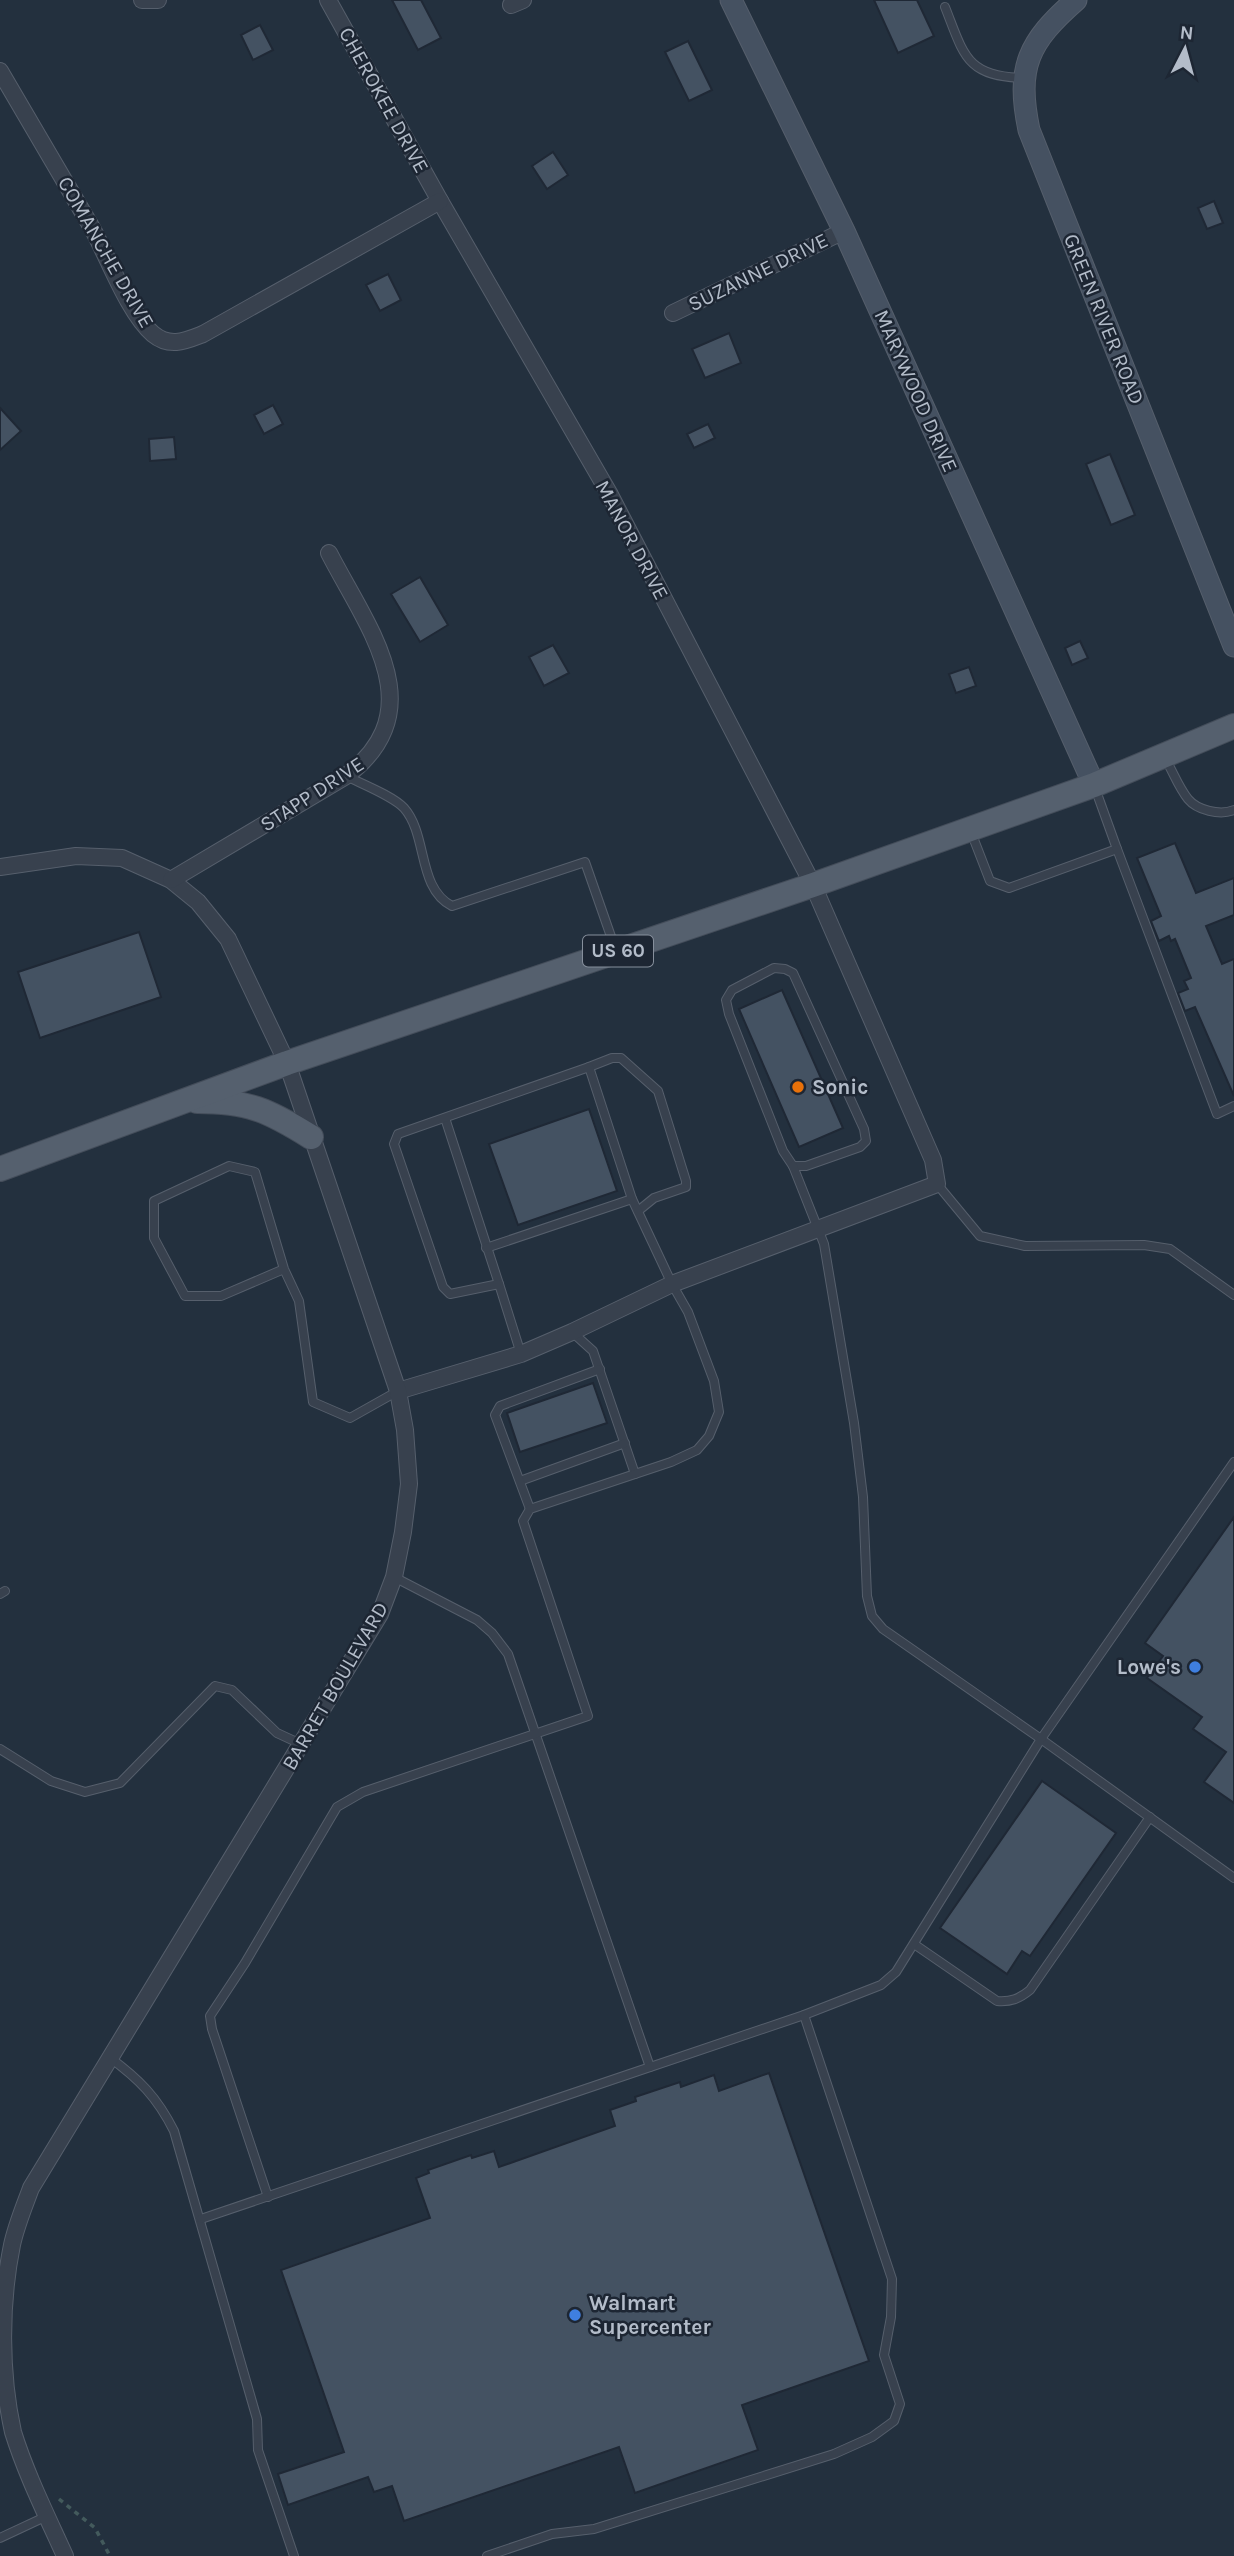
<svg xmlns="http://www.w3.org/2000/svg" width="1234" height="2556" viewBox="0 0 1234 2556" font-family="Karla,sans-serif">
<style>
.building{fill:#445262;stroke:#1f2835;stroke-width:2}
.lines{fill:none;stroke-linecap:round;stroke-linejoin:round}
.lane-casing{stroke:#565f6c;stroke-width:10}
.street-casing{stroke:#565f6c;stroke-width:18}
.secondary-casing{stroke:#565f6c;stroke-width:23}
.primary-casing{stroke:#444d5a;stroke-width:26}
.path{stroke:#435a5c;stroke-width:3.5;stroke-dasharray:5 5;stroke-linecap:butt}
.lane{stroke:#38414e;stroke-width:8}
.street{stroke:#38414e;stroke-width:16}
.secondary{stroke:#455161;stroke-width:21}
.primary{stroke:#55606e;stroke-width:24}
.food-dot{fill:#e8710a;stroke:#1d2633;stroke-width:2.5}
.shop-dot{fill:#3f7fe0;stroke:#1d2633;stroke-width:2.5}
.labels{text-anchor:middle;dominant-baseline:central;stroke-width:5;stroke-linejoin:round;paint-order:stroke}
.shield{fill:#1d2633;stroke:#868f9c;stroke-width:2}
.shield-label{font-size:19px;font-weight:bold;fill:#b3bcc9}
.street-label{font-size:21px;fill:#b3bcc9;stroke:#1d2633}
.poi-label{font-size:21px;font-weight:bold;fill:#b3bcc9;stroke:#1d2633;text-anchor:start}
</style>
<rect width="100%" height="100%" fill="#23303e"/>
<g class="building">
<path d="M392 0H421L441 38 418 50Z"/>
<path d="M874 0H917L934 36 898 53Z"/>
<path d="M260 25 273 50 253 60 241 35Z"/>
<path d="M688 41 712 90 689 101 665 52Z"/>
<path d="M553 152 568 175 547 189 532 166Z"/>
<path d="M1214 201 1223 223 1207 229 1198 208Z"/>
<path d="M388 274 401 300 380 311 366 285Z"/>
<path d="M729 333 741 363 705 378 692 349Z"/>
<path d="M273 405 283 424 264 434 254 415Z"/>
<path d="M0 408 21 431 0 450Z"/>
<path d="M708 424 715 438 694 448 687 434Z"/>
<path d="M174 437 176 459 150 461 149 439Z"/>
<path d="M1110 454 1135 515 1111 525 1086 464Z"/>
<path d="M420 577 448 625 420 642 391 594Z"/>
<path d="M1080 641 1088 658 1072 665 1065 648Z"/>
<path d="M553 645 569 673 544 686 529 657Z"/>
<path d="M969 667 976 686 956 693 949 674Z"/>
<path d="M1175 843 1196 893 1234 878V915L1206 926 1222 964 1234 959V1096L1195 1007 1185 1011 1178 993 1188 989 1184 981 1191 978 1175 939 1171 941 1169 936 1159 941 1151 921 1161 916 1137 858Z"/>
<path d="M139 932 161 997 40 1038 18 972Z"/>
<path d="M782 990 843 1128 799 1147 739 1009Z"/>
<path d="M589 1109 617 1191 518 1225 489 1144Z"/>
<path d="M593 1383 607 1423 520 1452 507 1413Z"/>
<path d="M1234 1517V1803L1204 1782 1226 1752 1193 1729 1202 1717 1147 1678 1163 1656 1145 1643Z"/>
<path d="M1042 1781 1116 1833 1030 1956 1022 1951 1007 1974 940 1928Z"/>
<path d="M769 2073 869 2361 742 2405 758 2450 635 2493 619 2447 404 2521 392 2486 374 2492 368 2477 288 2505 278 2474 344 2452 281 2270 430 2218 416 2178 429 2173 428 2170 471 2155 472 2158 494 2151 499 2167 615 2126 610 2110 636 2101 635 2097 680 2082 681 2087 714 2075 719 2091Z"/>
</g>
<g class="lines">
<defs>
<g id="lane">
<path d="M945 7C964 55 966 77 1024 78"/>
<path d="M1166 760C1173 772 1179 788 1188 799 1197 810 1220 816 1234 810"/>
<path d="M346 776C362 784 393 796 404 808 428 835 417 888 452 906L585 862 615 948"/>
<path d="M971 832 990 881 1009 888 1117 849 1095 788"/>
<path d="M1117 849 1217 1114 1234 1106"/>
<path d="M774 968 785 969 793 973 864 1129 866 1141 860 1147 806 1166H793L783 1151 729 1014 726 1000 732 990Z"/>
<path d="M589 1067 612 1058H621L658 1091 686 1181V1187L654 1198 638 1211"/>
<path d="M445 1118 499 1284"/>
<path d="M793 1166 824 1244 854 1423 863 1497 867 1596 872 1616 883 1629 1041 1739 1234 1878"/>
<path d="M937 1184 980 1236 1025 1246 1144 1245 1170 1249 1234 1295"/>
<path d="M486 1248 632 1199"/>
<path d="M284 1269 221 1296H185L154 1238V1201L229 1166 255 1172 284 1269 299 1301 313 1402 350 1418 398 1391"/>
<path d="M572 1332 593 1351 635 1474"/>
<path d="M520 1481 625 1443"/>
<path d="M530 1509 495 1415 500 1406 600 1369"/>
<path d="M394 1577 477 1620 492 1633 508 1654 650 2067"/>
<path d="M0 1594 5 1591"/>
<path d="M0 1749 51 1781 85 1792 120 1783 215 1686 232 1690 277 1733 303 1745"/>
<path d="M914 1944 997 2001C1011 2002 1019 1999 1030 1990L1150 1817"/>
<path d="M109 2057C139 2079 157 2097 174 2131L257 2419 258 2450 294 2556"/>
<path d="M268 2197 212 2029 210 2016 245 1963 337 1807 363 1792 588 1716 523 1521 530 1509 671 1462 697 1450 709 1436 719 1412 714 1381 688 1312 672 1284 632 1199 589 1067 398 1134 394 1144 443 1287 450 1294 499 1284 521 1354"/>
<path d="M201 2219 804 2015 881 1985 896 1972 1041 1739 1234 1462"/>
<path d="M0 2538 47 2516"/>
<path d="M487 2556 552 2534 594 2529 834 2454 872 2437 894 2421 900 2404 884 2355 891 2317 892 2279 804 2015"/>
</g>
<g id="street">
<path d="M142 0H158"/>
<path d="M328 0 440 201 609 493 813 885 933 1160 937 1184 672 1284 572 1332 521 1354 398 1391"/>
<path d="M511 5 523 0"/>
<path d="M0 71C31 124 62 176 92 228 108 257 129 314 153 334 170 348 185 341 203 334L440 201"/>
<path d="M673 313 844 231"/>
<path d="M0 867 76 856 122 858 171 880 198 902 228 939 287 1063 398 1391 405 1430 409 1484 403 1532 394 1577 380 1614 31 2188C24 2207 16 2226 12 2245 0 2304 0 2373 13 2432 26 2474 47 2516 65 2556"/>
<path d="M171 880 346 776C435 710 367 627 329 553"/>
</g>
<g id="secondary">
<path d="M731 0 844 231 1094 785"/>
<path d="M1076 0C1028 42 1016 67 1029 130L1234 646"/>
</g>
<g id="primary">
<path d="M197 1101C248 1101 268 1110 311 1137"/>
<path d="M0 1169 287 1063 813 885 1094 785 1234 726"/>
</g>
</defs>
<use href="#lane" class="lane-casing"/>
<use href="#street" class="street-casing"/>
<use href="#secondary" class="secondary-casing"/>
<use href="#primary" class="primary-casing"/>
<path class="path" d="M59 2499 95 2528 110 2556"/>
<use href="#lane" class="lane"/>
<use href="#street" class="street"/>
<use href="#secondary" class="secondary"/>
<use href="#primary" class="primary"/>
</g>
<circle class="food-dot" cx="798" cy="1087" r="7"/>
<g class="shop-dot">
<circle cx="1195" cy="1667" r="7"/>
<circle cx="575" cy="2315" r="7"/>
</g>
<g class="labels">
<rect class="shield" x="583" y="935.5" width="70" height="31" rx="5"/>
<g class="shield-label">
<text x="618" y="951">US 60</text>
</g>
<g class="street-label">
<text transform="translate(384 100) rotate(61)">CHEROKEE DRIVE</text>
<text transform="translate(106 252) rotate(60)">COMANCHE DRIVE</text>
<text transform="translate(758 272) rotate(-26)">SUZANNE DRIVE</text>
<text transform="translate(1104 319) rotate(68)">GREEN RIVER ROAD</text>
<text transform="translate(916 391) rotate(66)">MARYWOOD DRIVE</text>
<text transform="translate(632 540) rotate(62)">MANOR DRIVE</text>
<text transform="translate(312 794) rotate(-33)">STAPP DRIVE</text>
<text transform="translate(335 1686) rotate(-60)">BARRET BOULEVARD</text>
</g>
<g class="poi-label">
<text x="812" y="1087">Sonic</text>
<text x="1181" y="1667" text-anchor="end">Lowe's</text>
<text x="589" y="2303">Walmart<tspan x="589" dy="24">Supercenter</tspan></text>
</g>
</g>
<g transform="translate(1185 49) rotate(6)" stroke="#1d2633" stroke-width="5" paint-order="stroke">
<path d="M0-5L12 26L0 18L-12 26Z" fill="#b3bcc9"/>
<text y="-10" font-size="19" font-weight="bold" text-anchor="middle" fill="#b3bcc9">N</text>
</g>
</svg>
